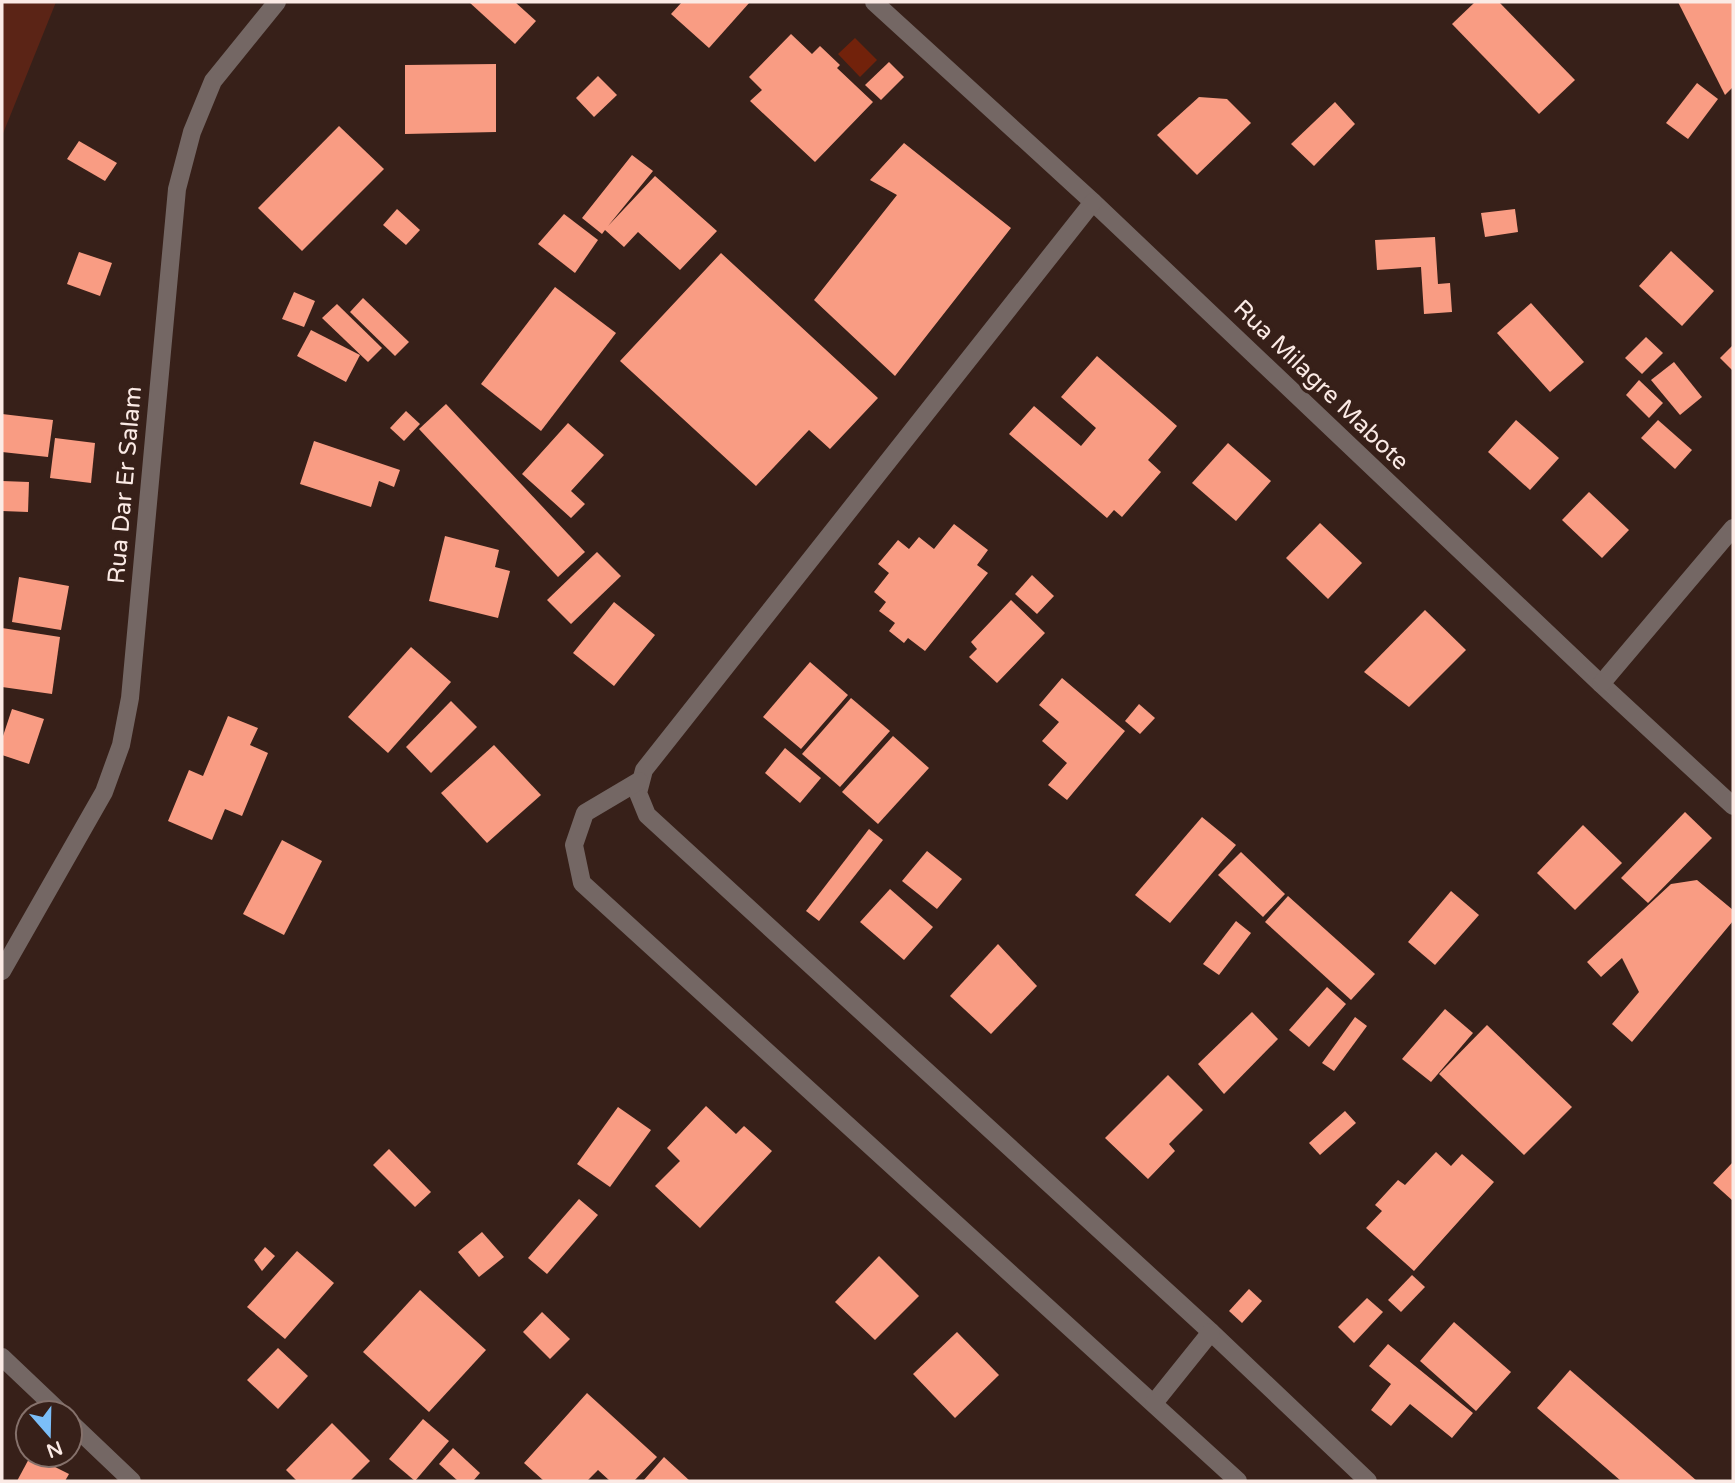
<svg xmlns="http://www.w3.org/2000/svg" width="1735" height="1483" viewBox="0 0 1735 1483" font-family="'Varela Round',sans-serif">
<style>
.green{fill:#5b2416}
.water{fill:#72220b}
.building{fill:#f99c83}
.lines{fill:none;stroke-linecap:round;stroke-linejoin:round}
.street{stroke:#746764;stroke-width:18}
.labels{text-anchor:middle;dominant-baseline:central;stroke-width:7;stroke-linejoin:round;paint-order:stroke}
.street-label{font-size:24px;fill:#fbeae5;stroke:#372019}
</style>
<rect width="100%" height="100%" fill="#372019"/>
<path class="green" d="M2 2H56L2 136Z"/>
<path class="water" d="M855 38 877 60 860 77 838 54Z"/>
<g class="building">
<path d="M469 2H515L536 21 515 44Z"/>
<path d="M682 2H750L709 48 671 14Z"/>
<path d="M1475 2H1499L1575 80 1539 114 1452 24Z"/>
<path d="M1678 2H1733V87L1725 95Z"/>
<path d="M791 34 812 54 820 46 840 65 837 68 873 102 815 162 750 101 762 90 749 77Z"/>
<path d="M889 62 904 77 881 100 865 85Z"/>
<path d="M496 64V132L405 134V65Z"/>
<path d="M598 76 617 95 594 117 576 98Z"/>
<path d="M1697 83 1718 99 1688 139 1666 123Z"/>
<path d="M1199 97 1227 99 1251 123 1197 175 1157 135Z"/>
<path d="M1335 102 1355 124 1314 166 1291 144Z"/>
<path d="M339 126 384 169 302 251 258 208Z"/>
<path d="M79 141 117 163 105 181 67 159Z"/>
<path d="M904 143 1011 228 895 376 814 300 897 195 870 180Z"/>
<path d="M632 155 653 171 608 226 655 176 717 231 680 270 638 232 624 247 605 230 602 234 582 218Z"/>
<path d="M397 209 420 230 406 245 383 225Z"/>
<path d="M1515 209 1518 232 1485 237 1481 213Z"/>
<path d="M564 214 598 240 575 273 538 244Z"/>
<path d="M1435 237 1438 284 1450 283 1452 312 1424 314 1421 267 1377 270 1375 240Z"/>
<path d="M1671 251 1714 291 1682 326 1639 286Z"/>
<path d="M79 252 112 263 100 296 67 284Z"/>
<path d="M721 253 878 398 830 449 809 430 756 486 620 361Z"/>
<path d="M555 287 616 333 541 431 481 384Z"/>
<path d="M294 292 315 301 304 327 282 319Z"/>
<path d="M363 298 409 342 395 356 350 312Z"/>
<path d="M1531 303 1584 362 1550 392 1497 333Z"/>
<path d="M337 304 382 348 368 362 322 318Z"/>
<path d="M311 330 360 355 346 382 297 356Z"/>
<path d="M1646 337 1663 353 1642 374 1625 358Z"/>
<path d="M1733 345V371L1720 358Z"/>
<path d="M1097 356 1177 426 1148 460 1161 472 1122 517 1114 510 1107 518 1009 434 1034 406 1081 446 1096 428 1061 397Z"/>
<path d="M1674 362 1702 397 1680 415 1651 380Z"/>
<path d="M1639 380 1663 403 1649 418 1626 395Z"/>
<path d="M446 404 585 552 558 577 419 429Z"/>
<path d="M406 411 420 424 404 441 390 428Z"/>
<path d="M2 414 53 420 48 457 2 452Z"/>
<path d="M1516 420 1559 458 1530 490 1488 452Z"/>
<path d="M1658 420 1692 450 1675 469 1641 438Z"/>
<path d="M568 423 604 455 571 491 585 504 571 518 522 474Z"/>
<path d="M55 438 95 443 91 483 50 478Z"/>
<path d="M314 441 400 470 394 487 379 481 371 507 300 484Z"/>
<path d="M1228 443 1271 481 1236 521 1192 483Z"/>
<path d="M2 481 29 482 28 512 2 511Z"/>
<path d="M1589 492 1629 530 1602 558 1562 520Z"/>
<path d="M1320 523 1362 563 1328 599 1286 558Z"/>
<path d="M954 524 988 550 977 565 988 573 925 651 908 638 904 643 889 631 895 623 879 611 886 602 874 592 889 573 878 564 898 540 909 549 919 537 934 549Z"/>
<path d="M445 536 499 550 495 567 510 571 498 618 429 601Z"/>
<path d="M597 552 621 576 571 624 547 600Z"/>
<path d="M1032 575 1054 596 1037 614 1015 594Z"/>
<path d="M19 577 69 586 61 630 12 622Z"/>
<path d="M1011 600 1045 633 997 683 969 657 977 649 971 642Z"/>
<path d="M614 602 655 635 614 686 573 653Z"/>
<path d="M1425 610 1466 650 1409 707 1364 672Z"/>
<path d="M2 628 60 637 52 694 2 687Z"/>
<path d="M411 647 451 682 388 753 348 717Z"/>
<path d="M810 662 848 695 801 749 763 717Z"/>
<path d="M1062 678 1125 731 1067 800 1048 785 1067 763 1042 741 1059 722 1039 705Z"/>
<path d="M851 698 890 731 840 787 802 754Z"/>
<path d="M451 701 477 727 431 773 406 747Z"/>
<path d="M1139 704 1155 718 1140 734 1125 721Z"/>
<path d="M12 709 44 719 29 764 2 755V739Z"/>
<path d="M228 716 258 728 250 745 268 753 242 816 225 809 212 840 168 821 189 770 203 776Z"/>
<path d="M893 736 929 768 878 824 842 792Z"/>
<path d="M494 745 541 795 487 843 441 793Z"/>
<path d="M785 748 821 778 800 803 765 773Z"/>
<path d="M1685 812 1712 838 1648 903 1621 878Z"/>
<path d="M1202 817 1236 845 1170 923 1135 895Z"/>
<path d="M1583 825 1622 863 1575 910 1537 873Z"/>
<path d="M869 829 883 840 819 921 806 911Z"/>
<path d="M282 840 322 861 284 935 243 914Z"/>
<path d="M927 851 962 879 937 909 902 881Z"/>
<path d="M1241 852 1285 894 1263 917 1218 875Z"/>
<path d="M1697 880 1733 910V921L1632 1042 1612 1024 1639 992 1622 958 1601 977 1587 962 1671 884Z"/>
<path d="M890 889 933 927 904 960 860 922Z"/>
<path d="M1451 891 1479 915 1435 965 1408 942Z"/>
<path d="M1288 896 1375 974 1351 1000 1265 922Z"/>
<path d="M1236 921 1251 933 1219 975 1203 964Z"/>
<path d="M998 944 1037 986 991 1034 950 996Z"/>
<path d="M1327 987 1346 1004 1309 1047 1289 1030Z"/>
<path d="M1445 1009 1473 1033 1431 1082 1402 1059Z"/>
<path d="M1252 1012 1278 1039 1224 1094 1198 1064Z"/>
<path d="M1355 1017 1367 1026 1334 1071 1322 1063Z"/>
<path d="M1487 1025 1572 1107 1524 1155 1439 1074Z"/>
<path d="M1168 1075 1203 1110 1169 1144 1175 1151 1148 1179 1105 1138Z"/>
<path d="M706 1106 736 1134 744 1126 772 1151 700 1228 655 1186 680 1161 667 1148Z"/>
<path d="M618 1107 651 1130 610 1187 577 1164Z"/>
<path d="M1345 1111 1356 1123 1320 1155 1309 1143Z"/>
<path d="M389 1149 431 1192 415 1207 373 1165Z"/>
<path d="M1436 1152 1451 1166 1462 1154 1494 1182 1414 1271 1366 1228 1382 1211 1375 1205 1398 1180 1405 1185Z"/>
<path d="M1733 1162V1201L1713 1183Z"/>
<path d="M579 1199 598 1215 547 1274 528 1258Z"/>
<path d="M482 1232 504 1257 479 1277 458 1252Z"/>
<path d="M265 1247 275 1256 262 1271 254 1260Z"/>
<path d="M297 1251 334 1283 285 1339 247 1307Z"/>
<path d="M879 1256 919 1296 875 1340 835 1302Z"/>
<path d="M1412 1275 1425 1287 1401 1312 1388 1300Z"/>
<path d="M1249 1289 1262 1301 1242 1323 1229 1311Z"/>
<path d="M420 1290 486 1350 429 1412 363 1352Z"/>
<path d="M1367 1298 1383 1312 1354 1343 1338 1327Z"/>
<path d="M542 1312 570 1339 550 1359 523 1332Z"/>
<path d="M1454 1322 1511 1372 1476 1411 1420 1361Z"/>
<path d="M957 1332 999 1375 955 1418 913 1374Z"/>
<path d="M1388 1344 1473 1413 1452 1438 1410 1404 1391 1426 1371 1410 1391 1384 1369 1366Z"/>
<path d="M278 1348 308 1376 278 1409 247 1380Z"/>
<path d="M1570 1370 1697 1481H1621L1537 1408Z"/>
<path d="M587 1393 657 1457 634 1481H610L598 1470 587 1481H544L524 1463Z"/>
<path d="M423 1419 449 1441 415 1481 389 1459Z"/>
<path d="M332 1423 370 1461 350 1481H297L286 1470Z"/>
<path d="M453 1448 480 1473 473 1481H458L439 1464Z"/>
<path d="M31 1455 69 1474 65 1481H17Z"/>
<path d="M664 1457 690 1481H643Z"/>
</g>
<g class="lines">
<g class="street">
<path d="M874 2 1093 202 1601 684 1733 806"/>
<path d="M1093 202 644 770 638 793 647 815 1211 1332 1368 1481"/>
<path d="M1601 684 1733 528"/>
<path d="M639 781 585 813 574 845 582 883 1238 1481"/>
<path d="M2 971 104 792 121 745 130 698 177 189 192 132 213 81 277 2"/>
<path d="M2 1357 61 1413"/>
<path d="M1154 1403 1211 1332"/>
<path d="M70 1422 132 1481"/>
</g>
</g>
<g class="labels">
<g class="street-label">
<text transform="translate(1321 385) rotate(44)">Rua Milagre Mabote</text>
<text transform="translate(125 485) rotate(-85)">Rua Dar Er Salam</text>
</g>
</g>
<rect width="1735" height="1483" fill="none" stroke="#fbeae5" stroke-width="7"/>
<g transform="translate(49 1434) rotate(160)"><circle r="33" fill="#372019" stroke="#85716b" stroke-width="2"/>
<path d="M0-5L12 26L0 18L-12 26Z" fill="#7bbef8"/>
<text y="-10" font-size="19" font-weight="bold" text-anchor="middle" fill="#fbeae5">N</text>
</g>
</svg>
